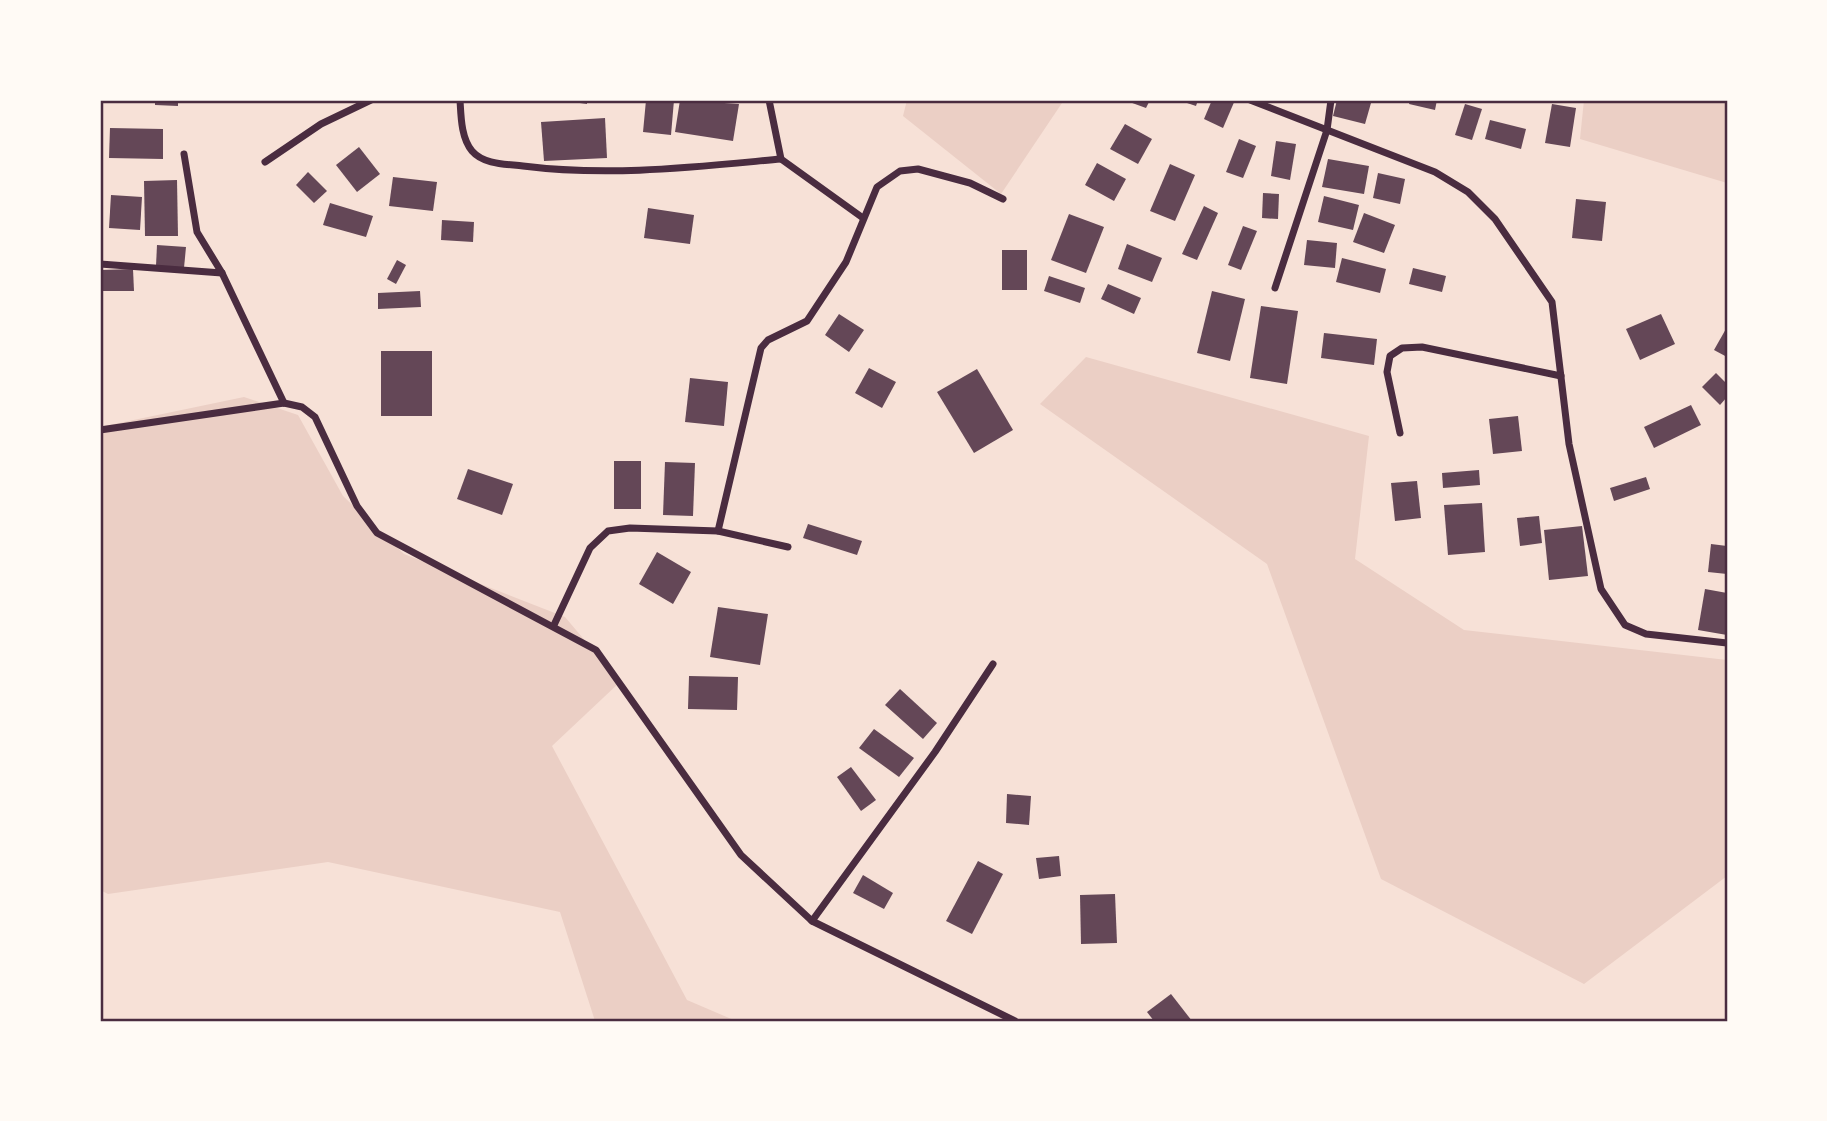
<svg xmlns="http://www.w3.org/2000/svg" width="1827" height="1121" viewBox="0 0 1827 1121" font-family="'Exo 2',sans-serif">
<style>
.green{fill:#ebcfc5}
.building{fill:#644757}
.lines{fill:none;stroke-linecap:round;stroke-linejoin:round}
.minor{stroke:#4a2c40;stroke-width:7}
.neatline{fill:none;stroke:#4a2c40;stroke-width:2.5}
</style>
<rect width="100%" height="100%" fill="#f7e1d7"/>
<g class="green">
<path d="M907 100H1064L1001 194 903 116Z"/>
<path d="M1584 100H1727V183L1580 139Z"/>
<path d="M1086 357 1369 436 1355 559 1464 630 1727 660V876L1584 984 1381 879 1267 564 1040 404Z"/>
<path d="M244 397 298 415 343 496 404 554 565 617 620 682 552 746 687 1000 736 1021H595L560 912 328 862 108 894 100 890V427Z"/>
</g>
<g class="building">
<path d="M155 100H178V106L155 105Z"/>
<path d="M200 100H221L222 102 200 103Z"/>
<path d="M558 100H587V104Z"/>
<path d="M646 100H674L671 135 643 132Z"/>
<path d="M680 100 739 104 733 141 675 132Z"/>
<path d="M1124 100H1150L1146 108Z"/>
<path d="M1178 100H1198L1196 106Z"/>
<path d="M1212 100H1235L1223 128 1204 119Z"/>
<path d="M1337 100 1371 103 1365 124 1333 116Z"/>
<path d="M1410 100H1437L1435 110 1409 104Z"/>
<path d="M1465 104 1482 109 1472 140 1455 135Z"/>
<path d="M1552 104 1576 108 1570 147 1545 143Z"/>
<path d="M605 118 607 158 544 161 541 122Z"/>
<path d="M1490 120 1526 129 1521 149 1485 139Z"/>
<path d="M1125 124 1152 139 1138 164 1110 149Z"/>
<path d="M110 128 163 129V159L109 158Z"/>
<path d="M1239 139 1256 146 1243 178 1226 172Z"/>
<path d="M1276 141 1296 144 1290 180 1271 176Z"/>
<path d="M359 147 380 174 357 192 336 165Z"/>
<path d="M1328 159 1369 166 1364 194 1322 187Z"/>
<path d="M1097 163 1126 179 1114 201 1085 185Z"/>
<path d="M1170 164 1195 175 1175 221 1150 211Z"/>
<path d="M308 172 327 191 314 203 296 185Z"/>
<path d="M1378 173 1405 179 1400 204 1373 198Z"/>
<path d="M393 177 437 182 433 211 389 206Z"/>
<path d="M177 180 178 236H145L144 181Z"/>
<path d="M1263 193 1279 194 1278 219 1262 218Z"/>
<path d="M111 195 142 197 140 230 109 228Z"/>
<path d="M1324 196 1359 205 1353 230 1318 222Z"/>
<path d="M1576 199 1606 202 1602 241 1572 238Z"/>
<path d="M330 203 373 216 366 237 323 225Z"/>
<path d="M1204 206 1218 213 1197 260 1182 254Z"/>
<path d="M648 208 694 215 690 244 644 238Z"/>
<path d="M1364 213 1395 225 1384 253 1353 242Z"/>
<path d="M1069 214 1104 227 1086 273 1051 260Z"/>
<path d="M442 220 474 222 473 242 441 240Z"/>
<path d="M1243 226 1257 231 1241 270 1228 265Z"/>
<path d="M1307 240 1337 243 1335 268 1304 265Z"/>
<path d="M1127 244 1162 258 1152 282 1118 269Z"/>
<path d="M157 245 186 247 184 268 156 266Z"/>
<rect x="1002" y="250" width="25" height="40"/>
<path d="M1342 258 1386 269 1380 293 1336 282Z"/>
<path d="M397 260 406 265 396 284 387 279Z"/>
<path d="M1413 268 1446 276 1442 292 1409 284Z"/>
<path d="M133 269 134 291H100V270Z"/>
<path d="M1049 276 1085 288 1080 303 1044 291Z"/>
<path d="M1108 284 1141 298 1134 314 1101 299Z"/>
<path d="M420 291 421 307 378 309V293Z"/>
<path d="M1212 291 1245 299 1230 361 1197 353Z"/>
<path d="M1261 306 1298 311 1287 384 1250 378Z"/>
<path d="M839 314 864 330 849 352 825 335Z"/>
<path d="M1661 314 1675 344 1640 360 1626 329Z"/>
<path d="M1727 327V357L1714 350Z"/>
<path d="M1324 333 1377 339 1374 365 1321 358Z"/>
<rect x="381" y="351" width="51" height="65"/>
<path d="M869 368 896 382 882 408 855 393Z"/>
<path d="M977 369 1013 430 974 453 937 392Z"/>
<path d="M1716 373 1727 384V397L1720 405 1702 387Z"/>
<path d="M690 378 728 382 724 426 685 422Z"/>
<path d="M1691 405 1701 425 1654 448 1644 427Z"/>
<path d="M1518 416 1522 451 1493 454 1489 419Z"/>
<rect x="614" y="461" width="27" height="48"/>
<path d="M665 462 695 463 693 516 663 515Z"/>
<path d="M468 469 513 484 502 515 457 499Z"/>
<path d="M1479 470 1480 485 1443 488 1442 473Z"/>
<path d="M1646 477 1650 489 1614 501 1610 488Z"/>
<path d="M1417 481 1421 518 1395 521 1391 483Z"/>
<path d="M1482 503 1485 552 1448 555 1444 505Z"/>
<path d="M1539 516 1542 543 1520 546 1517 518Z"/>
<path d="M808 524 862 541 857 555 803 538Z"/>
<path d="M1582 526 1588 576 1549 580 1544 530Z"/>
<path d="M1711 544 1727 546V574L1708 572Z"/>
<path d="M657 552 691 572 673 604 639 584Z"/>
<path d="M1705 589 1727 593V635L1698 630Z"/>
<path d="M718 607 768 614 760 665 710 657Z"/>
<path d="M689 676 738 677 737 710 688 709Z"/>
<path d="M900 689 937 723 923 739 885 705Z"/>
<path d="M874 729 914 758 899 777 859 748Z"/>
<path d="M851 767 876 800 861 811 837 777Z"/>
<path d="M1007 794 1031 796 1029 825 1006 823Z"/>
<path d="M1059 856 1061 876 1039 879 1036 858Z"/>
<path d="M978 861 1003 874 972 934 946 921Z"/>
<path d="M863 875 893 893 884 909 853 893Z"/>
<path d="M1115 894 1117 943 1081 944 1080 895Z"/>
<path d="M1171 994 1192 1021H1154L1147 1012Z"/>
</g>
<g class="lines">
<g class="minor">
<path d="M460 100C461 116 461 138 472 151 484 165 507 164 523 166 610 177 694 167 781 159"/>
<path d="M769 100 781 159 863 218"/>
<path d="M1250 100 1435 172 1468 192 1495 219 1552 302 1569 444 1601 589 1625 625 1646 634 1727 643"/>
<path d="M184 154 197 232 222 273 284 403"/>
<path d="M265 162 321 124 371 100"/>
<path d="M100 264 222 273"/>
<path d="M1275 288 1327 130 1331 100"/>
<path d="M100 430 284 403 302 407 315 417 357 506 377 533 596 650 741 855 812 921 1015 1021"/>
<path d="M1400 433 1387 372 1390 356 1402 348 1422 347 1561 376"/>
<path d="M718 531 761 348 768 340 807 321 846 262 877 187 900 171 918 169 970 183 1003 199"/>
<path d="M554 625 590 548 608 531 630 528 718 531 788 547"/>
<path d="M812 921 935 752 993 664"/>
</g>
</g>
<rect width="1827" height="1121" fill="none" stroke="#fffaf5" stroke-width="203"/>
<rect x="102" y="102" width="1624" height="918" class="neatline"/>
</svg>
